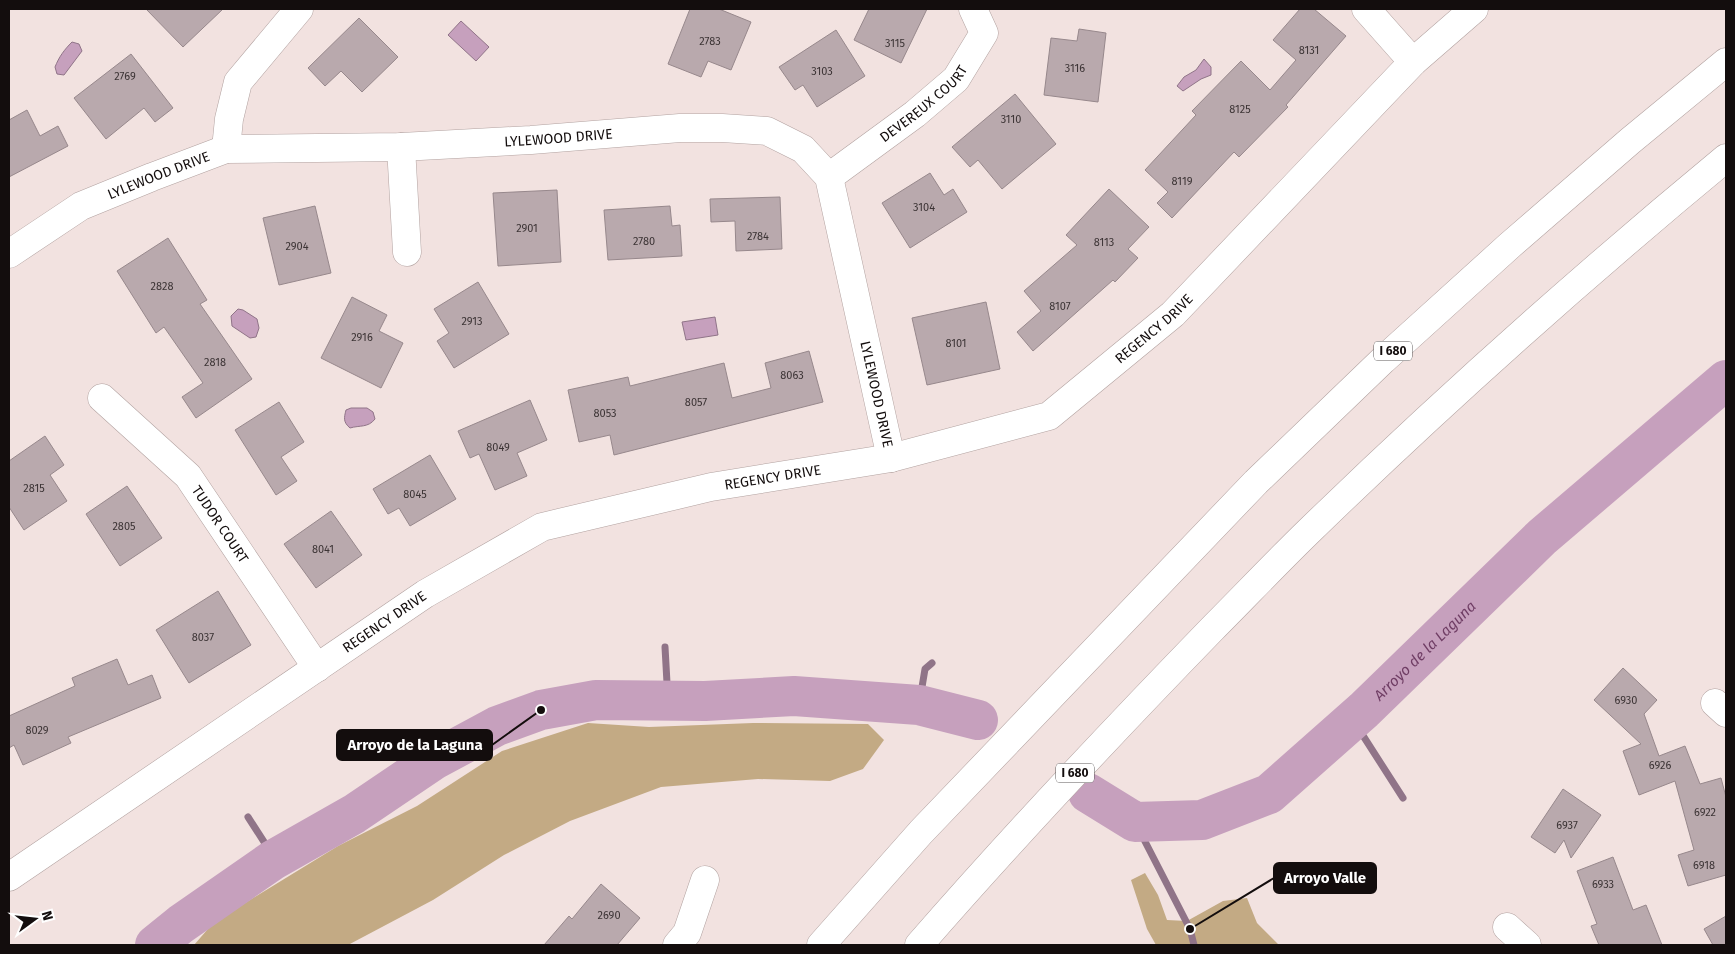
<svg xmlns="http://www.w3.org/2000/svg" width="1735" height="954" viewBox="0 0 1735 954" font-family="'Fira Sans',sans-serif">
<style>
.forest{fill:#c3aa84}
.water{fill:#c6a0bd;stroke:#907488}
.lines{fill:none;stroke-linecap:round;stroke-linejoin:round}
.stream{stroke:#907488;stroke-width:7}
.river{stroke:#c6a0bd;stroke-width:40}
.building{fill:#b9a9ad;stroke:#97888c}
.minor-casing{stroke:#b2a2a0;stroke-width:29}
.highway-casing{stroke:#b2a2a0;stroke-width:29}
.minor{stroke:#fff;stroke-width:28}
.highway{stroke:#fff;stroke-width:28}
.labels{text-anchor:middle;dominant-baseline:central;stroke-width:4.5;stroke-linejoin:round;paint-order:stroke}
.number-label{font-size:11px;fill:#3c3435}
.shield{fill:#fff;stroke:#5a5656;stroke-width:1}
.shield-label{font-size:12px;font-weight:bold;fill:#130d0d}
.street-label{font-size:14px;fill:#130d0d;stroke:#fff}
.water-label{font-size:15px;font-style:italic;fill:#703e65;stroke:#fff}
.leader{fill:none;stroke:#130d0d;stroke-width:2}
.callout-dot{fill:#130d0d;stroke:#fff;stroke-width:2}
.callout{fill:#130d0d;stroke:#130d0d;stroke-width:2}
.callout-label{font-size:15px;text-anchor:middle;font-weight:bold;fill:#fff}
</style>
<rect width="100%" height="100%" fill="#f2e2e0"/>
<g class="forest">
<path d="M588 723 649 727 753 723 868 724 884 740 863 769 830 781 758 779 661 787 570 821 504 855 433 900 348 945H194L214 922 338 846 417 806 502 751Z"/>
<path d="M1145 873 1158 895 1167 920 1187 921 1223 901 1247 898 1257 923 1279 945H1156L1147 929 1131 880Z"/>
</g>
<g class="water">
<path d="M461 21 489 47 476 61 448 35Z"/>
<path d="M72 42 79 44 82 51 64 75 57 74 55 67C59 57 64 50 72 42Z"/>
<path d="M1204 59 1211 67V75L1201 79 1183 91 1177 86 1184 77 1196 70Z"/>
<path d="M238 309 243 310 257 319 259 328 256 337 250 338 232 326 231 316Z"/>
<path d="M715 317 718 335 686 340 682 322Z"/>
<path d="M351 408H367L373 412 375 419C368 428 360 425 350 428 343 422 344 418 346 410Z"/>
</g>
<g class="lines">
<g class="stream">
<path d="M665 647 668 701"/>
<path d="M919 705 925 669 932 663"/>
<path d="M1353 720 1403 798"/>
<path d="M248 817 275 859"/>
<path d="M1135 822 1190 929 1194 945"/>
</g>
<g class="river">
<path id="s1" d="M1088 793 1135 822 1202 820 1269 794 1364 710 1542 537 1726 380"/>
<path d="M155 945 181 924 273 860 354 814 434 760 497 726 541 710 596 700 705 701 794 696 919 705 978 720"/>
</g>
</g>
<g class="building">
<path d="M146 9H223L183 47Z"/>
<path d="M690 9H719L751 22 731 70 708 61 701 77 668 64Z"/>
<path d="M869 9H927L901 63 854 40Z"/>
<path d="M1300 9H1314L1346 36 1286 105 1288 107 1239 157 1234 152 1172 218 1157 203 1168 192 1145 170 1196 115 1192 111 1241 61 1270 90 1296 60 1273 40Z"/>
<path d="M359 18 398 57 362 92 341 71 325 86 308 68Z"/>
<path d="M1079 29 1106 33 1098 102 1044 95 1051 38 1077 41Z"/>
<path d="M836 30 865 76 817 107 803 85 795 90 779 67Z"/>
<path d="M131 54 173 108 155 122 144 108 106 139 74 98Z"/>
<path d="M1015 94 1056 144 1002 189 978 160 970 167 952 147Z"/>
<path d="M27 110 40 136 58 126 68 146 9 177V120Z"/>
<path d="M930 173 944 195 953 189 967 212 910 248 882 203Z"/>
<path d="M1109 189 1149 227 1128 249 1138 258 1115 282 1113 280 1033 351 1017 332 1041 311 1024 291 1077 245 1066 235Z"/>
<path d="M557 190 561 262 498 266 493 193Z"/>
<path d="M780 197 782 249 736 251 735 221 711 222 710 199Z"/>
<path d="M315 206 331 273 279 285 263 218Z"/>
<path d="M670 206 672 226 680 225 682 256 608 260 604 210Z"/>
<path d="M168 238 207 300 200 304 252 379 196 418 182 397 203 383 164 327 156 333 117 271Z"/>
<path d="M478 282 509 334 454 368 437 341 449 333 434 309Z"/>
<path d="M352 297 387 315 379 331 403 343 381 388 321 358Z"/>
<path d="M986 302 1000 369 927 385 912 318Z"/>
<path d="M809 351 823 402 614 455 610 435 579 442 568 390 628 377 630 386 724 363 732 398 771 388 765 363Z"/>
<path d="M530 400 547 440 517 453 527 476 495 490 479 454 470 458 458 431Z"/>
<path d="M279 402 304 442 281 457 297 481 276 495 235 430Z"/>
<path d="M45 436 64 465 50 475 67 501 24 530 9 507V461Z"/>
<path d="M430 455 456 499 410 526 399 508 388 514 373 489Z"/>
<path d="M127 486 162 538 120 566 86 514Z"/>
<path d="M331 511 362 555 316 588 284 544Z"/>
<path d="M218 591 251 645 189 683 156 630Z"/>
<path d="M117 659 128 685 152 675 161 698 68 737 71 743 23 765 14 745 9 748V716L75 686 72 678Z"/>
<path d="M1623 668 1657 700 1644 714 1659 756 1685 746 1700 784 1721 778 1726 797V875L1688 886 1678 855 1694 850 1675 781 1639 795 1623 751 1641 744 1594 700Z"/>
<path d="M1563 789 1601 815 1571 858 1564 840 1555 853 1531 837Z"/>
<path d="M1613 857 1633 910 1646 905 1662 945H1599L1591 926 1597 924 1577 871Z"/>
<path d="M601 884 640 918 617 945H544L569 916 572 919Z"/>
<path d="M1726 916V945H1713L1704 929Z"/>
</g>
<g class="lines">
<defs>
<g id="minor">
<path d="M1366 9 1413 62"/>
<path d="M401 147 407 252"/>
<path d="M226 149 229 119 238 82 299 9"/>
<path id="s2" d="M829 177 915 114 956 79 984 33 973 9"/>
<path id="s3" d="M9 254 81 206 152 177 226 149 401 147 531 140 680 128H722L767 131 803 149 829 177 891 458"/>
<path id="s4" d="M102 398 188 476 317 668"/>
<path d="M1715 703 1726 713"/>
<path id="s5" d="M9 877 425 594 542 527 711 487 891 458 1049 416 1173 314 1413 62 1474 9"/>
<path d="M1507 927 1527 945"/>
<path d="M677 945 687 933 705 880"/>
</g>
<g id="highway">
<path d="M821 945 921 832 1256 482 1383 360 1509 246 1630 141 1726 62"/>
<path d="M919 945C1013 837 1112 732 1212 629 1244 597 1275 564 1308 532 1442 402 1582 277 1726 158"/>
</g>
</defs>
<use href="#minor" class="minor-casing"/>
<use href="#highway" class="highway-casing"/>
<use href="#minor" class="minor"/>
<use href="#highway" class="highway"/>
</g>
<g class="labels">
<g class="number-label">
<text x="710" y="41">2783</text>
<text x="895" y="43">3115</text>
<text x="1309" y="50">8131</text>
<text x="1075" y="68">3116</text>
<text x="822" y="71">3103</text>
<text x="125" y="76">2769</text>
<text x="1240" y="109">8125</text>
<text x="1011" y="119">3110</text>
<text x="1182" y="181">8119</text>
<text x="924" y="207">3104</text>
<text x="527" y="228">2901</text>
<text x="758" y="236">2784</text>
<text x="644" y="241">2780</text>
<text x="1104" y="242">8113</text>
<text x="297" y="246">2904</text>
<text x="162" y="286">2828</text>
<text x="1060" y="306">8107</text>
<text x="472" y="321">2913</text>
<text x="362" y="337">2916</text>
<text x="956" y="343">8101</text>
<text x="215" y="362">2818</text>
<text x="792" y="375">8063</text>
<text x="696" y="402">8057</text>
<text x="605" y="413">8053</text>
<text x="498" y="447">8049</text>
<text x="34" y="488">2815</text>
<text x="415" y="494">8045</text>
<text x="124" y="526">2805</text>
<text x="323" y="549">8041</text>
<text x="203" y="637">8037</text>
<text x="1626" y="700">6930</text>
<text x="37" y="730">8029</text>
<text x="1660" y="765">6926</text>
<text x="1705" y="812">6922</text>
<text x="1567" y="825">6937</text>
<text x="1704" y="865">6918</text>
<text x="1603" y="884">6933</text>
<text x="609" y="915">2690</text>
</g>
<g class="shield">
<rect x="1374" y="341.5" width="38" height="19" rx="4"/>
<rect x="1056" y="763.5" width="38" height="19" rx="4"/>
</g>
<g class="shield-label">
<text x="1393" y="351">I 680</text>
<text x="1075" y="773">I 680</text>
</g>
<g class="street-label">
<text stroke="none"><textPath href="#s2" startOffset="120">DEVEREUX COURT</textPath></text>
<text stroke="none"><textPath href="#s3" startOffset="575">LYLEWOOD DRIVE</textPath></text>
<text stroke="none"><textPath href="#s3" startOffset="170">LYLEWOOD DRIVE</textPath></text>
<text stroke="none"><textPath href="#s5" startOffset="1294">REGENCY DRIVE</textPath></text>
<text stroke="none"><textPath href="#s3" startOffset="1085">LYLEWOOD DRIVE</textPath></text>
<text stroke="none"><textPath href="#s5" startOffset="874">REGENCY DRIVE</textPath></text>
<text stroke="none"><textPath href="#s4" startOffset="174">TUDOR COURT</textPath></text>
<text stroke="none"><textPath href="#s5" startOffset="454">REGENCY DRIVE</textPath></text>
</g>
<g class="water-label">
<text stroke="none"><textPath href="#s1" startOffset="406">Arroyo de la Laguna</textPath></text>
</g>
</g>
<path class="leader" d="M541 710L492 745M1190 929L1274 878"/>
<g class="callout-dot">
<circle cx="541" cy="710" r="5"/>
<circle cx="1190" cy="929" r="5"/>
</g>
<g class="callout">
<rect x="337" y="730" width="155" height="30" rx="5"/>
<rect x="1274" y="863" width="102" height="30" rx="5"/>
</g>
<g class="callout-label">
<text x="415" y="750">Arroyo de la Laguna</text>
<text x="1325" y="883">Arroyo Valle</text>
</g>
<rect width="1735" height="954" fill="none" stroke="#130d0d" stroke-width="20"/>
<g transform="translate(35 919) rotate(75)" stroke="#ffffff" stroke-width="4" paint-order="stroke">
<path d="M0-4L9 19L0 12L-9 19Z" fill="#130d0d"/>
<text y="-8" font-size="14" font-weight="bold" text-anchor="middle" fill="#130d0d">N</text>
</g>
</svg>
